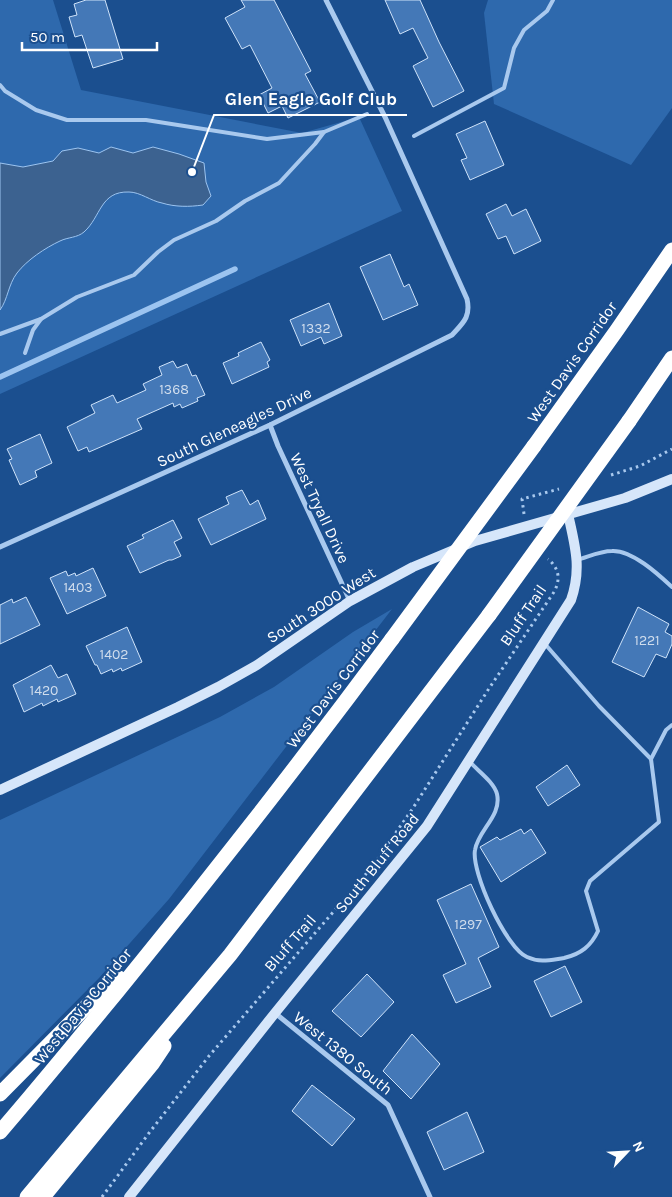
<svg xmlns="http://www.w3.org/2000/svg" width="672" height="1197" viewBox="0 0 672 1197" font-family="Karla,sans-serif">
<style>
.green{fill:#2e69ad}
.water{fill:#3c6290;stroke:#9cc4f0}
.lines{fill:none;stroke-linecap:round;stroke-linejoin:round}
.stream{stroke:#9cc4f0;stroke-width:5.5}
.building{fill:#4478b7;stroke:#cfe3fa}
.path{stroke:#a9c9ee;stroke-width:3;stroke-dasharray:2.5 4;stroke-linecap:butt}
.lane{stroke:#a9c9ee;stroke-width:4}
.street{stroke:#a9c9ee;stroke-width:5}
.secondary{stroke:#d6e6fa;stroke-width:10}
.highway{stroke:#fff;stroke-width:15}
.highway-bridge{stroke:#fff;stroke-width:15}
.labels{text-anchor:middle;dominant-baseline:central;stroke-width:4.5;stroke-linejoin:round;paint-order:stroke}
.number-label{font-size:14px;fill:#d0dded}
.street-label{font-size:16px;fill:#fff;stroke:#1b4f8f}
.leader{fill:none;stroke:#fff;stroke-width:2}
.callout-dot{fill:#fff;stroke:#1b4f8f;stroke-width:2}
.callout-label{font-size:18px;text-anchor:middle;font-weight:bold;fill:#fff;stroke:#1b4f8f;stroke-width:4.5;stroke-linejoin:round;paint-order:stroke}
</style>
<rect width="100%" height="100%" fill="#1b4f8f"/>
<g class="green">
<path d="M0 0H53L81 90 302 133 359 117 402 211 0 394Z"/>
<path d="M488 0H672V108L631 165 494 104 484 13Z"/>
<path d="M392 609 169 899 99 978 0 1078V820L220 717 274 687 353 632Z"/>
</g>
<path class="water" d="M111 147 133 153 153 147 179 154 204 163 206 182 211 196 203 205C189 207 175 207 162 203 151 201 140 192 129 192 100 191 101 217 84 232 77 238 68 237 60 241 45 248 27 260 17 273 8 285 8 299 0 310V163L23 167 53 161 62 151 78 148 99 153Z"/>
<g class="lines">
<path class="stream" d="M0 377 235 269"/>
</g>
<g class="building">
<path d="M86 0H105L123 59 93 68 82 35 75 37 69 17 77 15 74 4Z"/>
<path d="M241 0H274L311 71 305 74 320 102 288 118 282 106 268 113 259 95 272 88 250 45 242 49 225 18 245 7Z"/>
<path d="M385 0H420L439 42 464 91 433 107 413 66 428 58 413 28 400 34Z"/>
<path d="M485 121 504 165 470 180 461 160 467 158 456 134Z"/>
<path d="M506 204 512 216 526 209 541 241 514 254 506 236 498 239 486 214Z"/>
<path d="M390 254 404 287 409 284 418 305 383 320 360 267Z"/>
<path d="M329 303 342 336 324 344 321 337 301 346 290 320Z"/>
<path d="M261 342 270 360 267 362 269 367 232 384 223 363 239 356 238 353Z"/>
<path d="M173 361 177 368 187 364 192 376 196 375 205 395 197 398 198 401 182 408 180 404 174 407 173 403 137 419 142 429 89 452 87 447 78 451 67 427 95 413 91 405 113 395 117 403 146 390 143 384 162 375 159 367Z"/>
<path d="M40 434 52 463 35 471 37 477 20 485 9 460 12 459 7 449Z"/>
<path d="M242 490 250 505 258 500 266 519 211 545 198 519 229 504 226 497Z"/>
<path d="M173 520 182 538 174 542 181 556 172 560H169L140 573 127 546 144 538 142 535Z"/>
<path d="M93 568 106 596 67 614 50 578 66 571 68 576 75 573 76 576Z"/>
<path d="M26 597 40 625 0 644V605L12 599 13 603Z"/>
<path d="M638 607 669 624 665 632 672 636V644L666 658 656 654 644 677 612 662Z"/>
<path d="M127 627 142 662 122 671 121 668 113 672 112 669 101 674 97 665H95L86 646Z"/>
<path d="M51 665 58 678 67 674 76 694 58 702 57 699 43 706 42 703 24 712 13 685Z"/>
<path d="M567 765 580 785 548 806 536 787Z"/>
<path d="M521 829 524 834 531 829 546 853 501 882 480 847 497 837 500 840Z"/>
<path d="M471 884 499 947 478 958 491 987 456 1003 443 975 466 964 437 900Z"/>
<path d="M565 966 582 1002 551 1017 534 981Z"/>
<path d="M367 974 394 1002 361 1037 332 1011Z"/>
<path d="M412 1034 440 1064 411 1099 383 1071Z"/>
<path d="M312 1085 355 1119 332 1146 292 1111Z"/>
<path d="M467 1112 484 1152 444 1170 427 1132Z"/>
</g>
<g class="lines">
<g class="path">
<path d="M611 475 640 466 672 449"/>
<path d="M524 514 522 499 559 489"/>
<path d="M102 1197 149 1133 209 1056 372 867 413 808 488 690 554 592C561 579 559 568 548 559"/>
</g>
<g class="lane">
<path d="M0 85 5 91 36 110 67 120H146L267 139 324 132 367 114"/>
<path d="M414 136 504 88 514 48 524 30 547 11 553 0"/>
<path d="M0 334 41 319 77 297 134 275 158 252 174 240 216 221 245 201 279 183 315 144 324 132"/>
<path d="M25 353 33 330 41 319"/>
<path d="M577 560C588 557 600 551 612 551 632 550 658 574 672 587"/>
<path d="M545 644 599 706 651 759"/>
<path d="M470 762C478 771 494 782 497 794 502 816 478 830 475 850 471 872 506 948 527 957 540 963 550 960 564 958 581 954 591 946 598 931L586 891 590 881 659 822 651 759 666 730 672 725"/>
</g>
<g class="street">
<path d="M270 425 278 446 350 601"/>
<path d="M0 547 270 425 452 335C463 323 471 317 467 299L385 117 326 0"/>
<path d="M275 1013 388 1105 430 1197"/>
</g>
<g class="secondary">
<path d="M0 790 178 707 218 687 257 665 350 601 413 567 475 541 625 498 672 479"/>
<path d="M129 1197 275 1013 427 826 571 600C582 568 575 546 568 514"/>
</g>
<g class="highway">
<path d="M629 421 672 358"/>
<path d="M534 446 617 330 672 250"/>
<path d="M0 1094 87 1006 119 978"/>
<path d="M0 1132C40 1086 78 1039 117 992 211 877 303 759 392 639"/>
<path d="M27 1197 230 955 489 615"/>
<path d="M43 1197 152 1064 164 1046"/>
</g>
<g class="highway-bridge">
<path d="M489 615 629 421"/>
<path d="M392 639 534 446"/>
</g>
</g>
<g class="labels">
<g class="number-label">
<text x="316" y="328">1332</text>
<text x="174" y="389">1368</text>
<text x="78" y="587">1403</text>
<text x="647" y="640">1221</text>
<text x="114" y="654">1402</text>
<text x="44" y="690">1420</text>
<text x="468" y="924">1297</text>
</g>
<g class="street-label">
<text transform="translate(572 362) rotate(-55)">West Davis Corridor</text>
<text transform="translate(234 427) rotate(-25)">South Gleneagles Drive</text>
<text transform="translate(320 508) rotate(65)">West Tryall Drive</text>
<text transform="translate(321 605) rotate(-33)">South 3000 West</text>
<text transform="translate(523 615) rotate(-56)">Bluff Trail</text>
<text transform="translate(333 689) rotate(-53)">West Davis Corridor</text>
<text transform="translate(377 863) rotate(-51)">South Bluff Road</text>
<text transform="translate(290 943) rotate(-49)">Bluff Trail</text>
<text transform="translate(83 1006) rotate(-51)">West Davis Corridor</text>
<text transform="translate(343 1053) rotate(39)">West 1380 South</text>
</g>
</g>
<path class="leader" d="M192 172L214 115H407"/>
<circle class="callout-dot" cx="192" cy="172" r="5"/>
<g class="callout-label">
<text x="311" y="105">Glen Eagle Golf Club</text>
</g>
<g transform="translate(627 1152) rotate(65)" stroke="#1b4f8f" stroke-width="4" paint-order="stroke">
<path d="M0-4L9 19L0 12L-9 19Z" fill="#ffffff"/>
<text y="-8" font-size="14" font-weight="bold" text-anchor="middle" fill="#ffffff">N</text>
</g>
<path d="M22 42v8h135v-8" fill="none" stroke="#ffffff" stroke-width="2.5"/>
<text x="30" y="42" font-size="15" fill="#ffffff" stroke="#1b4f8f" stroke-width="4" paint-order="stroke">50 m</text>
</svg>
